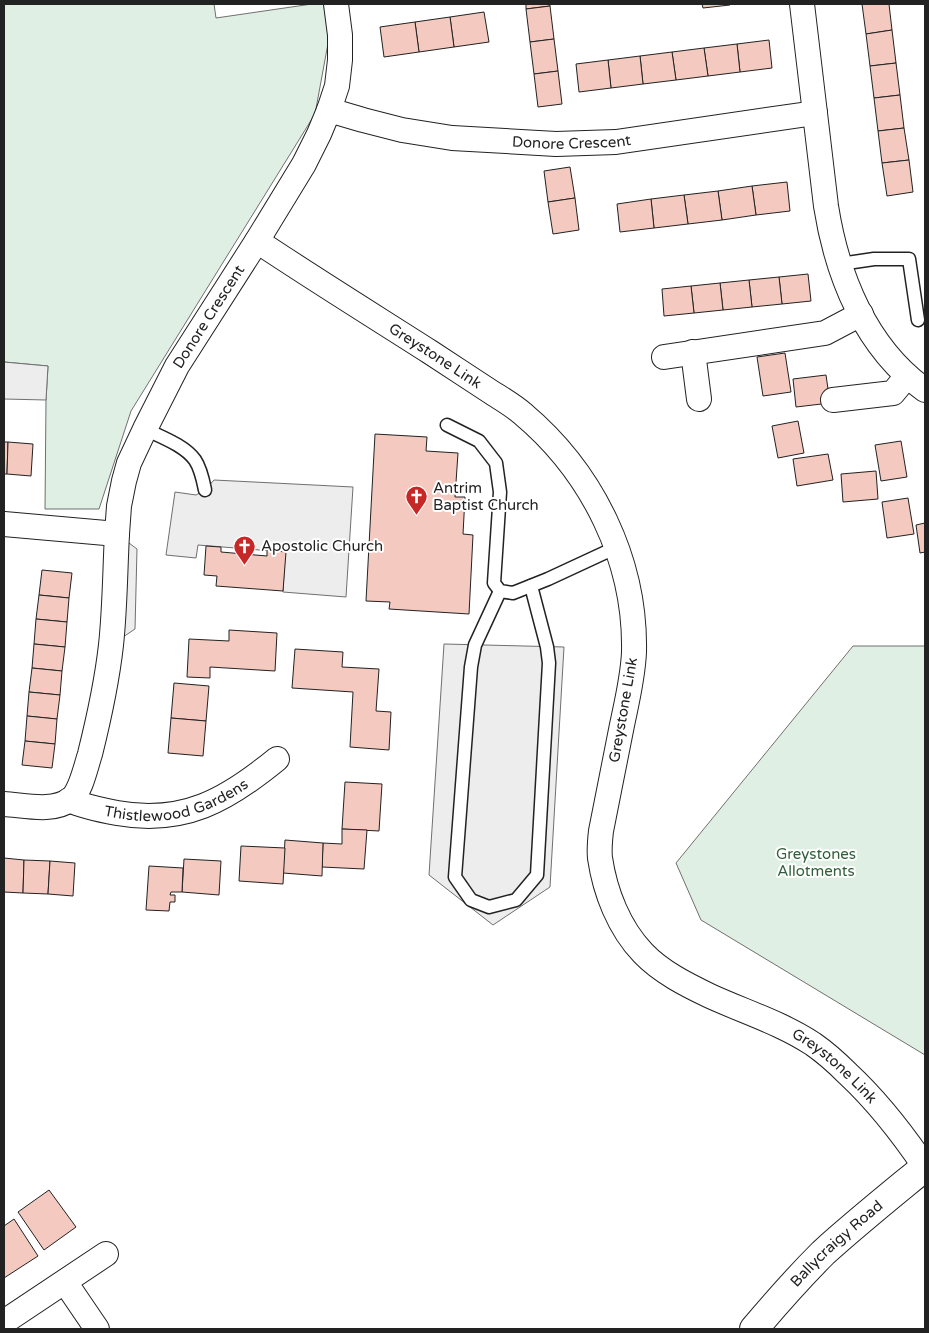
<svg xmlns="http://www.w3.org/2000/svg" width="929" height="1333" viewBox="0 0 929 1333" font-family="'Varela Round',sans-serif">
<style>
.green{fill:#e0efe3;stroke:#6f6f6f}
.parking{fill:#ededed;stroke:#6f6f6f}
.building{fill:#f3c9c0;stroke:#222}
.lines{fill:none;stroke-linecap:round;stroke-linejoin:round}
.service-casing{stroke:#222;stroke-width:15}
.minor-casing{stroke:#222;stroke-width:26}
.secondary-casing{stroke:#222;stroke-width:30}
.service{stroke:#fff;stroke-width:12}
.minor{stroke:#fff;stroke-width:24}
.secondary{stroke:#fff;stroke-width:28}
.labels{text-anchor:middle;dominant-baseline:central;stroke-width:4;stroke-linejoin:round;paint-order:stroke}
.street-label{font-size:15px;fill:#222;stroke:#fff}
.poi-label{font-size:15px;fill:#222;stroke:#fff;text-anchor:start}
.park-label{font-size:15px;fill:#2f5e38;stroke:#fff}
</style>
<rect width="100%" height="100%" fill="#fff"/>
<g class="green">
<path d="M4 4H214L216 18 312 4H329V38L315 114 131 411 99 509H45L46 400 48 366 4 362Z"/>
<path d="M853 646H925V1055L701 920 676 863Z"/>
</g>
<g class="parking">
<path d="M4 362 48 366 46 400 4 399Z"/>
<path d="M214 480 353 487 346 597 283 592 285 552 198 545 196 558 166 555 175 492 196 495 205 490Z"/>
<path d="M117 534 137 549 135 629 111 645Z"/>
<path d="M444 644 564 647 550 887 493 925 429 875Z"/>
</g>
<g class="building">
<path d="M526 4H550V6L526 9Z"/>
<path d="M702 4H730V5L703 8Z"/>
<path d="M862 4H889L892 30 866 34Z"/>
<path d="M550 6 554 39 530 42 526 9Z"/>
<path d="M484 12 489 42 454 47 450 17Z"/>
<path d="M450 17 454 47 419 52 415 22Z"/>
<path d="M415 22 419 52 384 57 380 27Z"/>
<path d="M892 30 896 63 870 66 866 34Z"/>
<path d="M554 39 558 71 534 74 530 42Z"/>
<path d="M769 40 772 68 740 72 737 44Z"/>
<path d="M737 44 740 72 708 76 704 48Z"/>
<path d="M704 48 708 76 676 80 672 52Z"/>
<path d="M672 52 676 80 643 84 640 56Z"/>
<path d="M640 56 643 84 611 88 608 60Z"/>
<path d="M608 60 611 88 579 92 576 64Z"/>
<path d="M896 63 900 95 874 98 870 66Z"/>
<path d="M558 71 562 104 538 107 534 74Z"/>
<path d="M900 95 904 128 878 131 874 98Z"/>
<path d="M904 128 909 160 882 163 878 131Z"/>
<path d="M909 160 913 192 887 196 882 163Z"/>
<path d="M570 167 575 198 548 202 544 171Z"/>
<path d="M787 182 790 211 756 215 752 186Z"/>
<path d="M752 186 756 215 722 220 718 191Z"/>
<path d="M718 191 722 220 688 224 684 195Z"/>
<path d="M684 195 688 224 654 228 651 199Z"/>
<path d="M575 198 579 230 553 234 548 202Z"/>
<path d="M651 199 654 228 620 232 617 204Z"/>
<path d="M808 274 811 301 782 304 779 277Z"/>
<path d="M779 277 782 304 752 307 749 280Z"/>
<path d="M749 280 752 307 723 310 720 283Z"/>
<path d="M720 283 723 310 694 313 691 286Z"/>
<path d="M691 286 694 313 664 316 662 289Z"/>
<path d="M785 353 791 392 763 396 757 357Z"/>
<path d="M826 375 830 403 796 407 793 379Z"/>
<path d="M798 421 804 453 778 458 772 426Z"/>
<path d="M375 434 427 437 426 451 458 453 455 497H465L463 534 473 535 469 614 389 609 390 602 366 601Z"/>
<path d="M901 441 907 477 881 481 875 445Z"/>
<path d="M4 442H8L7 474H4Z"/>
<path d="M8 442 33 444 31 476 7 474Z"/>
<path d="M828 454 833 480 797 486 793 459Z"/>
<path d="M876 471 878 499 843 502 841 474Z"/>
<path d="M908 498 914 534 887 538 882 502Z"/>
<path d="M925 523V552L920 553 916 525Z"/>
<path d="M206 546 221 547V552L267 556V550L286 552 283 591 216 586 217 576 204 575Z"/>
<path d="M42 570 72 573 69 598 39 595Z"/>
<path d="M39 595 69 598 67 622 36 619Z"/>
<path d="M36 619 67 622 65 647 34 644Z"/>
<path d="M229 630 277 633 275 671 210 667V678L187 677 189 639 229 641Z"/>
<path d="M34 644 65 647 62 671 32 668Z"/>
<path d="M295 649 343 652 342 667 379 669 376 711 391 712 389 750 350 747 353 692 292 688Z"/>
<path d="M32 668 62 671 60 695 29 692Z"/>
<path d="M174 683 209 686 206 721 171 718Z"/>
<path d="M29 692 60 695 57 719 27 716Z"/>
<path d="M27 716 57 719 55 744 25 741Z"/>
<path d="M171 718 206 721 203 756 168 753Z"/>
<path d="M25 741 55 744 52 768 22 765Z"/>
<path d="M345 782 382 784 379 831 342 829Z"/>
<path d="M342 829 367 830 364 869 322 867 323 843 342 844Z"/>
<path d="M285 840 323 843 322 876 283 873Z"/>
<path d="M241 846 285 848 283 884 239 881Z"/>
<path d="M4 858 24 860 23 893 4 892Z"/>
<path d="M184 859 221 861 219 895 182 892Z"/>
<path d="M24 860 50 861 48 894 23 893Z"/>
<path d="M50 861 75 863 73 896 48 894Z"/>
<path d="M149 866 183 868 182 892H171L170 895H175V902H170L169 911 146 910Z"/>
<path d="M49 1190 76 1227 44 1250 18 1212Z"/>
<path d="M14 1219 38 1256 4 1278V1226Z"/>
</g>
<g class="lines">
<defs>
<g id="service">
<path d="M840 264 874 259H909L918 320"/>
<path d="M447 425 479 441 496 463 500 492 494 583 500 591 513 593 548 579 617 547"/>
<path d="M145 429C161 437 184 445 195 460 201 469 203 480 205 490"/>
<path d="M500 591 475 645 471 667 455 877 471 900 489 907 516 900 537 875 549 663 547 647 531 586"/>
</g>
<g id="minor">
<path d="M802 4 826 206C837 276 866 348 925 390"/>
<path id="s1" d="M329 110 363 120 402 130 452 138 556 144 616 142 815 113"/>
<path id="s2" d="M257 241C314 279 372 315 430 352 450 365 471 379 491 392 502 399 514 406 523 414 593 473 636 561 634 652 633 677 627 701 622 725 615 760 608 796 601 831 600 840 599 849 600 858 605 892 619 928 643 953 661 972 687 985 710 996 745 1012 781 1023 813 1044 826 1053 837 1063 848 1074 878 1102 902 1133 925 1167"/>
<path d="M693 352 699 399"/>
<path d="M664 357 825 333 861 314"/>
<path d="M833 400 893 393 907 376"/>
<path d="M4 524 117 534C115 571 115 608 111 645 107 681 99 718 90 754 86 766 81 791 71 799 53 813 24 805 4 804"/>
<path id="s3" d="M117 534 119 506 124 481 129 463 145 429 177 366 257 241 304 164 319 134 329 110 337 86 340 60V35L336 4"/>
<path id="s4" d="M69 800C85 807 101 810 117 813 184 825 227 800 277 759"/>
<path d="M65 1282 97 1329"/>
<path d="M4 1322 106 1254"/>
</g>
<g id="secondary">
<path id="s5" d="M754 1329C776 1303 799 1277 823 1253 856 1223 891 1195 925 1167"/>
</g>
</defs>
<use href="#service" class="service-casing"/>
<use href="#minor" class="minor-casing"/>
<use href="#secondary" class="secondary-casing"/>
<use href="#service" class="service"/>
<use href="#minor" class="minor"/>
<use href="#secondary" class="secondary"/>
</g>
<defs>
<symbol id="church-pin" viewBox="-11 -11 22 30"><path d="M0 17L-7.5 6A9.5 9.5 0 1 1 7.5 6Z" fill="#c62828" stroke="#fff"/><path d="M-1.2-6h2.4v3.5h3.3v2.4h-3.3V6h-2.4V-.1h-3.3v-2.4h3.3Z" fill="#fff"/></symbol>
</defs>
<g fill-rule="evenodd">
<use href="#church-pin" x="404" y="484" width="25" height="34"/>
<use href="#church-pin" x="232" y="534" width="25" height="34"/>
</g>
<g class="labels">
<g class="street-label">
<text stroke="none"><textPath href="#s1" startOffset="246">Donore Crescent</textPath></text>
<text stroke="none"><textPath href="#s3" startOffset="239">Donore Crescent</textPath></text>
<text stroke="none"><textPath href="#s2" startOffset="212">Greystone Link</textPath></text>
<text transform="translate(623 710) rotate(-80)">Greystone Link</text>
<text stroke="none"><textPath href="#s4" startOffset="112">Thistlewood Gardens</textPath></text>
<text stroke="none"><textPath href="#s2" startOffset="1128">Greystone Link</textPath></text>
<text stroke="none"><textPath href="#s5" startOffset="119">Ballycraigy Road</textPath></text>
</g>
<g class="poi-label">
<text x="433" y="488">Antrim<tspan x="433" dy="17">Baptist Church</tspan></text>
<text x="261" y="546">Apostolic Church</text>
</g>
<g class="park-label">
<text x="816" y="854">Greystones<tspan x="816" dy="17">Allotments</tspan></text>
</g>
</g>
<rect width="929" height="1333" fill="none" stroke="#222222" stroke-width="10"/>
</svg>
